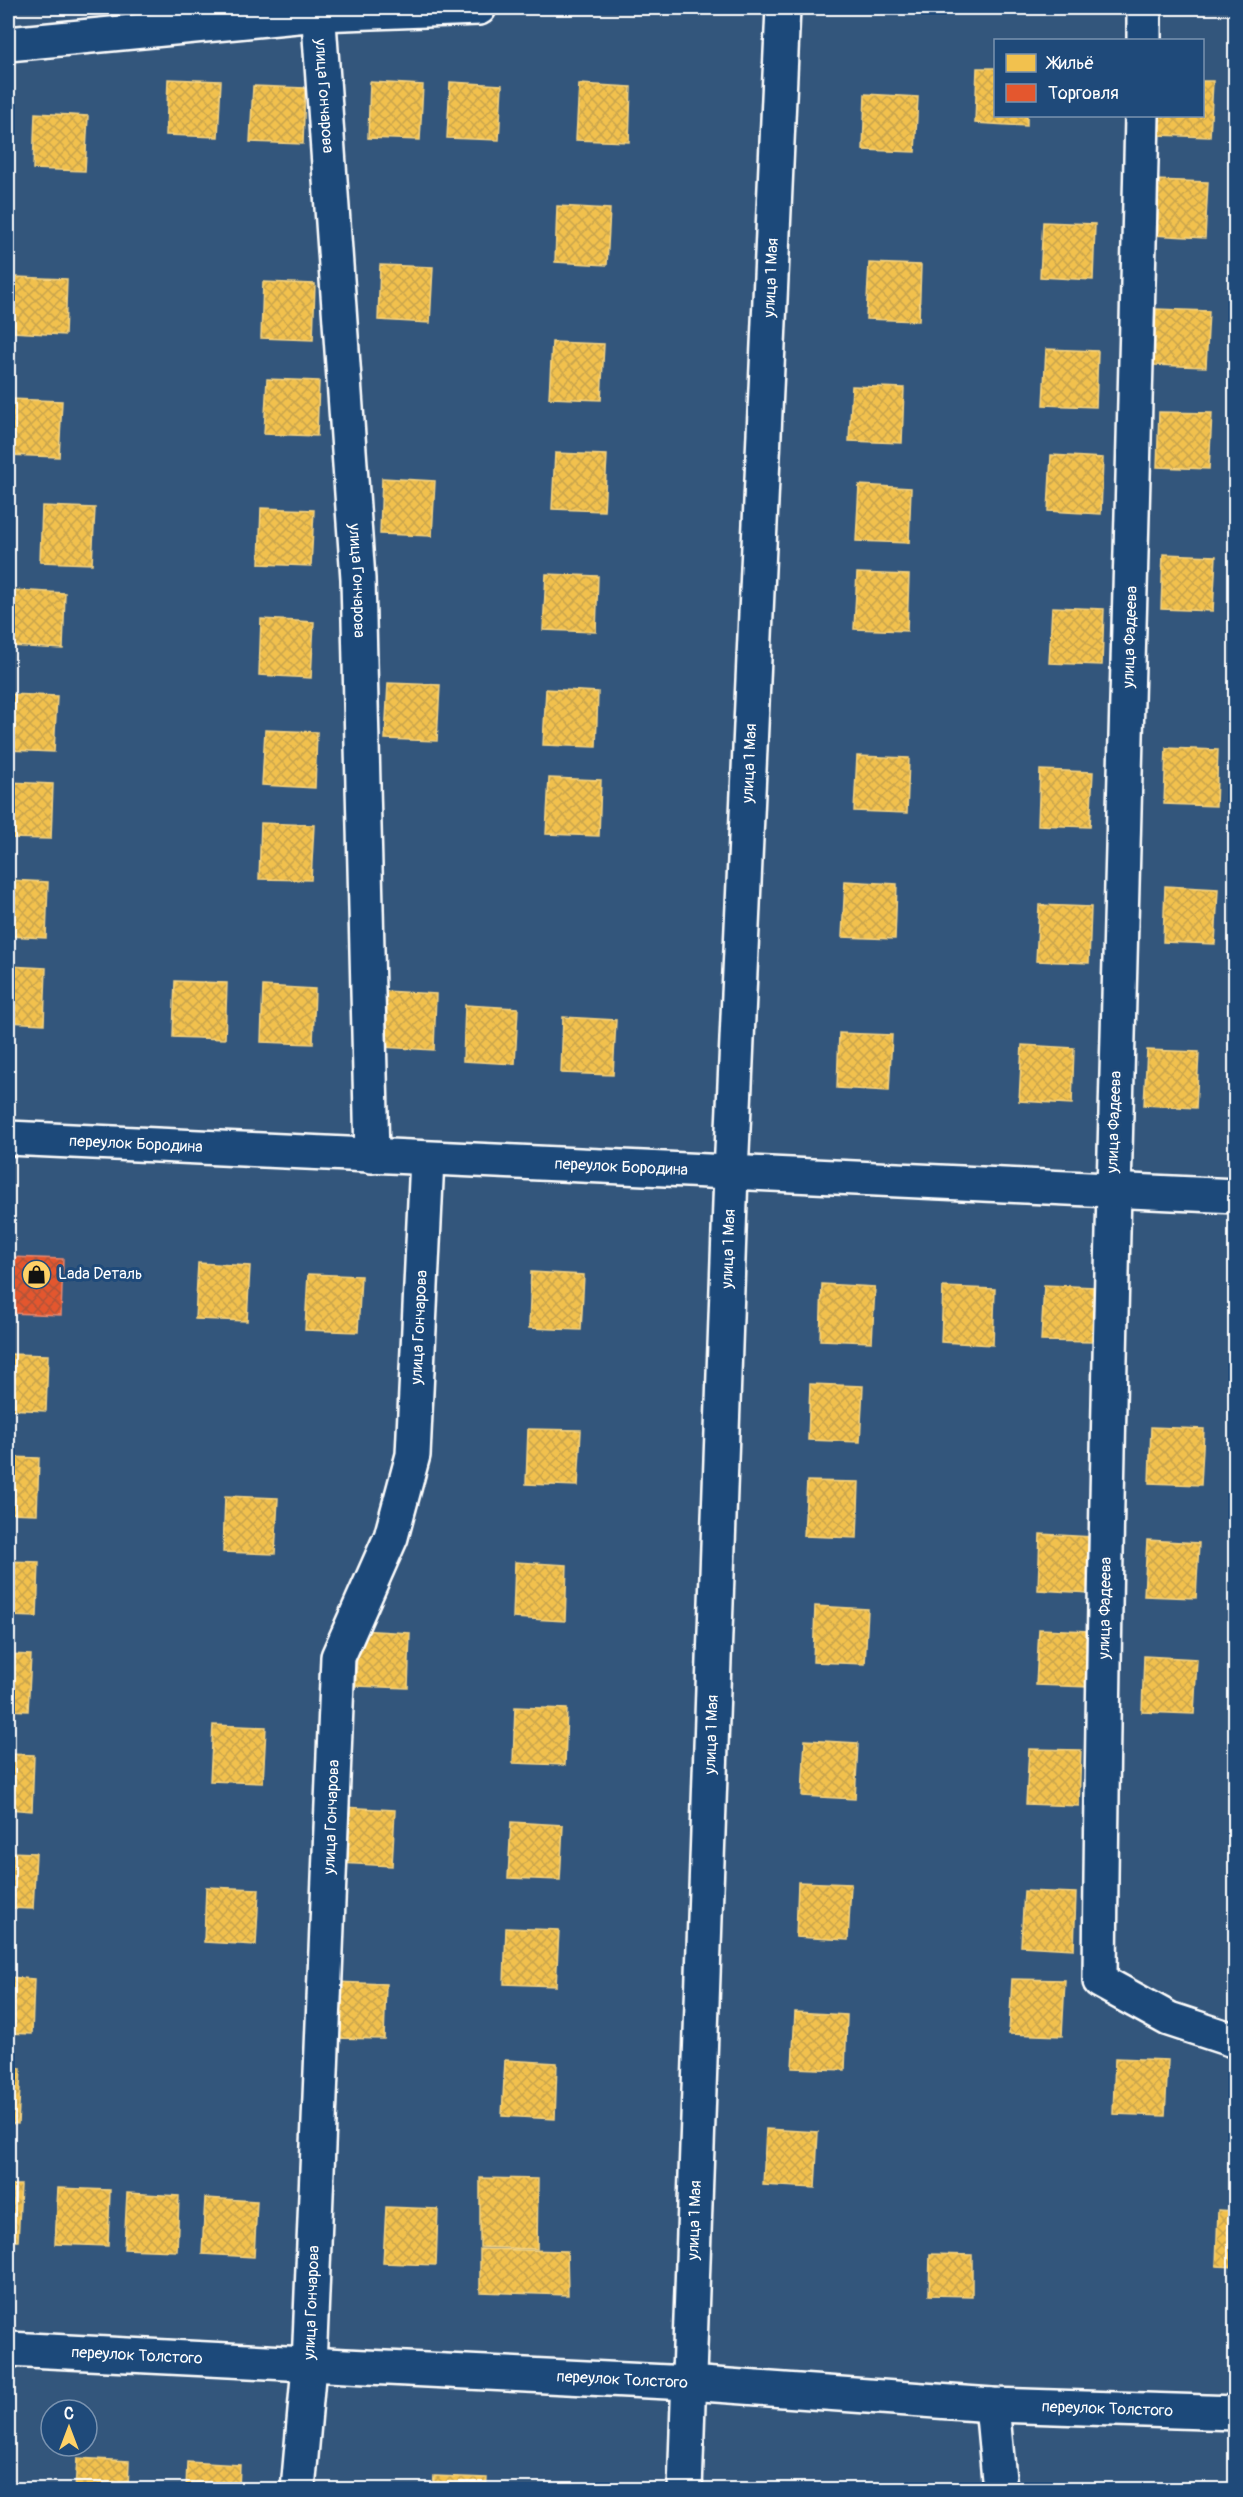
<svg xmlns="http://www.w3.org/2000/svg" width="1243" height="2497" viewBox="0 0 1243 2497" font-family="Pangolin,sans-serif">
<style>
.homes{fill:url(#homes-cross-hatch);stroke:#f6d483;stroke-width:1.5}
.shops{fill:url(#shops-cross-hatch);stroke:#ec896d;stroke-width:1.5}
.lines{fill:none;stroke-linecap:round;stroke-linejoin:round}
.minor-casing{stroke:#fff;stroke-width:38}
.minor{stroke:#1f4a7a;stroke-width:33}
.labels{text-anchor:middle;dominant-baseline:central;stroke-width:6;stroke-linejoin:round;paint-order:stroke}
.street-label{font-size:16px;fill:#fff;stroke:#1f4a7a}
.poi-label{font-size:16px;fill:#fff;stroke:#1f4a7a;text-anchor:start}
</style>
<defs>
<pattern id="homes-cross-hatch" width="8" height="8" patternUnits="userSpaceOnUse" patternTransform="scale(1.5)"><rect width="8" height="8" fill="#f2c14e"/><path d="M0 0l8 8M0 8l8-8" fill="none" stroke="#c8a44e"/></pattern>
<pattern id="shops-cross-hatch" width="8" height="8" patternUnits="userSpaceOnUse" patternTransform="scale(1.5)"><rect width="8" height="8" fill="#e4572e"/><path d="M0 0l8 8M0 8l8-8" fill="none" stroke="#af5338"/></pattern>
</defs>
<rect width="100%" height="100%" fill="#33567c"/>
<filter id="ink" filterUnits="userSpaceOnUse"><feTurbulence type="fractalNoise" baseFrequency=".0167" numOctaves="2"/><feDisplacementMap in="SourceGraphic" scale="12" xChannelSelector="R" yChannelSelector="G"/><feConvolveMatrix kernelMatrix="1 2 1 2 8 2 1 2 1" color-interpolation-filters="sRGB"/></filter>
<g filter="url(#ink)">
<g class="homes">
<path d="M977 68H996V116H1027V126L975 123Z"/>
<path d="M168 79 221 81 218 137 166 135Z"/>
<path d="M1202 81H1213L1210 137 1158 135 1159 116H1202Z"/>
<path d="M370 82 423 85 420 140 368 138Z"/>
<path d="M450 82 502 85 499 140 447 138Z"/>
<path d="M579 84 631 87 629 142 576 140Z"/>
<path d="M253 86 305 88 303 144 250 142Z"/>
<path d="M865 94 918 97 915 152 863 150Z"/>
<path d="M35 113 88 116 85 171 33 169Z"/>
<path d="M1155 180 1208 182 1205 238 1152 235Z"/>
<path d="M557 206 610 209 607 265 555 262Z"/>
<path d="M1043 222 1095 224 1093 280 1040 277Z"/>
<path d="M869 263 921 265 919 321 866 319Z"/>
<path d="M380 265 433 267 430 323 378 320Z"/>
<path d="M15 277 67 279 65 335 12 332Z"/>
<path d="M263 282 315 284 313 340 261 338Z"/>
<path d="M1156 309 1209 311 1206 367 1154 365Z"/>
<path d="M552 342 604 344 601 400 549 398Z"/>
<path d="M1046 349 1098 351 1096 407 1043 405Z"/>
<path d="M267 379 319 381 317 436 264 434Z"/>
<path d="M852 386 904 388 902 443 849 441Z"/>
<path d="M9 399 62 401 59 457 8 455Z"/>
<path d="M1159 412 1212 413 1209 469 1157 467Z"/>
<path d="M555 453 607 455 604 511 552 509Z"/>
<path d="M1051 455 1103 458 1101 514 1048 511Z"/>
<path d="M382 478 435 481 432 536 380 534Z"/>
<path d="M859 485 911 488 909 543 856 541Z"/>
<path d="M42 506 95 508 92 564 40 562Z"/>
<path d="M261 508 314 510 311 566 259 564Z"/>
<path d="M1163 554 1216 556 1213 611 1161 609Z"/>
<path d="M857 573 909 575 907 631 854 629Z"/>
<path d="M546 574 598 576 596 632 543 630Z"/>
<path d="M13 590 65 593 63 649 11 646Z"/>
<path d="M1052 607 1104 609 1102 665 1049 663Z"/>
<path d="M261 619 314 622 311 678 259 675Z"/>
<path d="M388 683 440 685 437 741 385 739Z"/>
<path d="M546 689 598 692 596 747 543 745Z"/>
<path d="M8 694 57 696 54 752 8 750Z"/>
<path d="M265 730 317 732 315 788 262 785Z"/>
<path d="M1166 748 1218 750 1216 806 1164 804Z"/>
<path d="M857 756 909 758 907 813 854 811Z"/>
<path d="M1040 770 1093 772 1090 827 1038 825Z"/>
<path d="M549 778 601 780 599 836 546 834Z"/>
<path d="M8 782 53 784 51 839 8 838Z"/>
<path d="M261 823 314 825 311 880 259 879Z"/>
<path d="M8 880 48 882 46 938 8 936Z"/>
<path d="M845 881 897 884 895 939 842 937Z"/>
<path d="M1165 886 1218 889 1215 944 1163 942Z"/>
<path d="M1039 905 1091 907 1089 963 1036 961Z"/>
<path d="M8 966 46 968 44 1024 8 1022Z"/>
<path d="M175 981 227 983 225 1039 173 1037Z"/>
<path d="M263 986 315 989 313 1044 261 1042Z"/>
<path d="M384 991 436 994 434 1050 382 1047Z"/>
<path d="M465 1005 518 1008 515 1064 463 1061Z"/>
<path d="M563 1017 616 1020 613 1075 561 1073Z"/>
<path d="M839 1033 892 1035 889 1091 837 1088Z"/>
<path d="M1022 1045 1074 1048 1072 1104 1019 1101Z"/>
<path d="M1147 1050 1199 1052 1196 1108 1144 1105Z"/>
<path d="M198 1263 250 1266 247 1321 195 1319Z"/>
<path d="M531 1272 584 1275 581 1330 529 1328Z"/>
<path d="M308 1274 361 1276 358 1332 305 1330Z"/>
<path d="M822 1284 875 1287 872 1342 820 1340Z"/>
<path d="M1044 1285 1096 1287 1094 1342 1041 1341Z"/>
<path d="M943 1287 995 1289 993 1345 941 1342Z"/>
<path d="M8 1354 48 1355 46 1411 8 1409Z"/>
<path d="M810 1384 863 1386 860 1442 808 1440Z"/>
<path d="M1151 1427 1204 1429 1201 1485 1149 1483Z"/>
<path d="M528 1429 581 1430 578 1486 526 1484Z"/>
<path d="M8 1457 39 1458 37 1514 8 1513Z"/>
<path d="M807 1481 859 1482 857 1538 804 1536Z"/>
<path d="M225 1496 278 1498 275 1554 223 1552Z"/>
<path d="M1040 1534 1093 1537 1090 1593 1038 1590Z"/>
<path d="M1147 1540 1199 1543 1196 1598 1144 1596Z"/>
<path d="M8 1561 39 1562 37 1617 8 1616Z"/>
<path d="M515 1562 567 1565 565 1621 513 1618Z"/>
<path d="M815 1606 868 1609 865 1664 813 1662Z"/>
<path d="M1039 1629 1091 1631 1089 1687 1036 1685Z"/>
<path d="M358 1630 410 1633 408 1688 356 1686Z"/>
<path d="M8 1654 31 1655 28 1711 8 1710Z"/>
<path d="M1144 1656 1197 1659 1194 1714 1142 1712Z"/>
<path d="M515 1707 567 1709 565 1765 513 1763Z"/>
<path d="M213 1725 266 1727 263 1783 210 1781Z"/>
<path d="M805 1740 858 1743 855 1799 802 1796Z"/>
<path d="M1029 1749 1081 1750 1079 1806 1026 1804Z"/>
<path d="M8 1754 34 1755 32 1811 8 1809Z"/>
<path d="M342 1807 395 1810 392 1866 340 1863Z"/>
<path d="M511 1822 563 1825 560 1880 508 1878Z"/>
<path d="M8 1852 36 1853 33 1909 8 1908Z"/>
<path d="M798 1882 851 1884 848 1940 796 1937Z"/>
<path d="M206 1887 259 1889 256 1945 204 1942Z"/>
<path d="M1024 1891 1076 1893 1074 1949 1021 1946Z"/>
<path d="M506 1928 559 1930 556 1986 504 1984Z"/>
<path d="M8 1977 34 1979 32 2034 8 2033Z"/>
<path d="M1012 1979 1065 1980 1062 2036 1009 2034Z"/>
<path d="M334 1982 386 1984 384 2039 331 2038Z"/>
<path d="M795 2012 847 2015 845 2070 792 2068Z"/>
<path d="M1115 2058 1168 2060 1165 2116 1113 2114Z"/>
<path d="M505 2060 557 2063 555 2119 502 2116Z"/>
<path d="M8 2067 21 2068 18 2124 8 2123Z"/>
<path d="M766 2129 818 2132 815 2188 763 2185Z"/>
<path d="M480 2178 538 2179 537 2249 480 2247Z"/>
<path d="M8 2185H21L18 2241H8Z"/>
<path d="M58 2188 110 2190 108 2246 55 2244Z"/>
<path d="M127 2193 179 2196 177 2251 124 2249Z"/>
<path d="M205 2198 257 2201 254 2257 202 2254Z"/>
<path d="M386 2207 438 2209 436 2265 383 2263Z"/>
<path d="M1218 2210 1236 2211V2267L1216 2266Z"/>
<path d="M480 2249 567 2251 568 2295 480 2292Z"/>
<path d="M930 2254 972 2255V2296L929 2295Z"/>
<path d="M77 2458 129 2461 128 2490H75Z"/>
<path d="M187 2462 240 2465 239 2490H186Z"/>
<path d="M434 2476 487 2478 486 2490H433Z"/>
<path d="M776 2487 819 2490H776Z"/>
</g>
<path class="shops" d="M11 1257 63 1259 61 1315 9 1313Z"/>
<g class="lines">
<defs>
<g id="minor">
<path id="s1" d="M318 8 358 579 372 1156"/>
<path d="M1144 40V8"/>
<path d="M8 44 318 14 479 8"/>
<path d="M1142 116C1128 737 1105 1359 1100 1981L1169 2019 1236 2041"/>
<path id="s2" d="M8 1138 1236 1196"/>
<path id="s3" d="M8 2349 688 2383 992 2405 1236 2413"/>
<path d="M992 2405 1000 2490"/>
<path id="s4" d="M298 2490 309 2366 338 1657 391 1537 413 1455 427 1159"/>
<path id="s5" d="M685 2490 731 1174 783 8"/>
</g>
</defs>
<use href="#minor" class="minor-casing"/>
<use href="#minor" class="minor"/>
</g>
</g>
<defs>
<symbol id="shop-disc" viewBox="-11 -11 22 22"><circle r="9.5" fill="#ffd166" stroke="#1f4a7a"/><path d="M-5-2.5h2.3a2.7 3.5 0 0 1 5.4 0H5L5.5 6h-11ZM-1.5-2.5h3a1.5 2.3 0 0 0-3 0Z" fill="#111"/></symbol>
</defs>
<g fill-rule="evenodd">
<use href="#shop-disc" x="20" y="1258" width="33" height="33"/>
</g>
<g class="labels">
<g class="street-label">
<text stroke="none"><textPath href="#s1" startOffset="88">улица Гончарова</textPath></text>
<text stroke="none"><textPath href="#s5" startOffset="2214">улица 1 Мая</textPath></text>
<text stroke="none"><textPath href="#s1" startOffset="574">улица Гончарова</textPath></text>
<text transform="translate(1130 637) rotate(-88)">улица Фадеева</text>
<text stroke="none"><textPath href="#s5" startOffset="1728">улица 1 Мая</textPath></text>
<text transform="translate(1114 1122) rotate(-88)">улица Фадеева</text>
<text stroke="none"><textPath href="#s2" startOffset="128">переулок Бородина</textPath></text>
<text stroke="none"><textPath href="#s2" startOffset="614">переулок Бородина</textPath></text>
<text stroke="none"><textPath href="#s5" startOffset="1242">улица 1 Мая</textPath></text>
<text stroke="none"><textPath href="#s4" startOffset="1178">улица Гончарова</textPath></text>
<text transform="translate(1105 1608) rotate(-89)">улица Фадеева</text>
<text stroke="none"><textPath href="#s5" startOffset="756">улица 1 Мая</textPath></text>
<text stroke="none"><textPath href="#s4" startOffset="674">улица Гончарова</textPath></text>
<text stroke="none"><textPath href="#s5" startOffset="270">улица 1 Мая</textPath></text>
<text stroke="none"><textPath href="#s4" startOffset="188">улица Гончарова</textPath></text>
<text stroke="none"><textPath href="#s3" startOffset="129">переулок Толстого</textPath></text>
<text stroke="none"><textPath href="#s3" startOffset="615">переулок Толстого</textPath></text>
<text stroke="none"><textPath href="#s3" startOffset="1101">переулок Толстого</textPath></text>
</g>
<g class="poi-label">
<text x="58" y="1274">Lada Dеталь</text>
</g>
</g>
<rect width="1243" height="2497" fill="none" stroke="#1f4a7a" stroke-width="30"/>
<rect x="15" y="15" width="1213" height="2467" fill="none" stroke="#fff" stroke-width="2" filter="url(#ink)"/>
<rect x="994" y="39" width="210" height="78" fill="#1f4a7a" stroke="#7992af" stroke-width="1.5"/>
<rect x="1006" y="54" width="30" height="18" fill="#f2c14e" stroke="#7992af" stroke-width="1.5"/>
<text x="1048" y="69" font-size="18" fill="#ffffff">Жильё</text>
<rect x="1006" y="84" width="30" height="18" fill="#e4572e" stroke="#7992af" stroke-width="1.5"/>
<text x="1048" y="99" font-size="18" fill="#ffffff">Торговля</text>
<g transform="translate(69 2428)"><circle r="28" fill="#1f4a7a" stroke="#7992af" stroke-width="1.5"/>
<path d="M0-4.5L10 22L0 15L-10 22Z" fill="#ffd166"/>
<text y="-9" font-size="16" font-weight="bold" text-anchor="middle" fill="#ffffff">С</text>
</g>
</svg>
